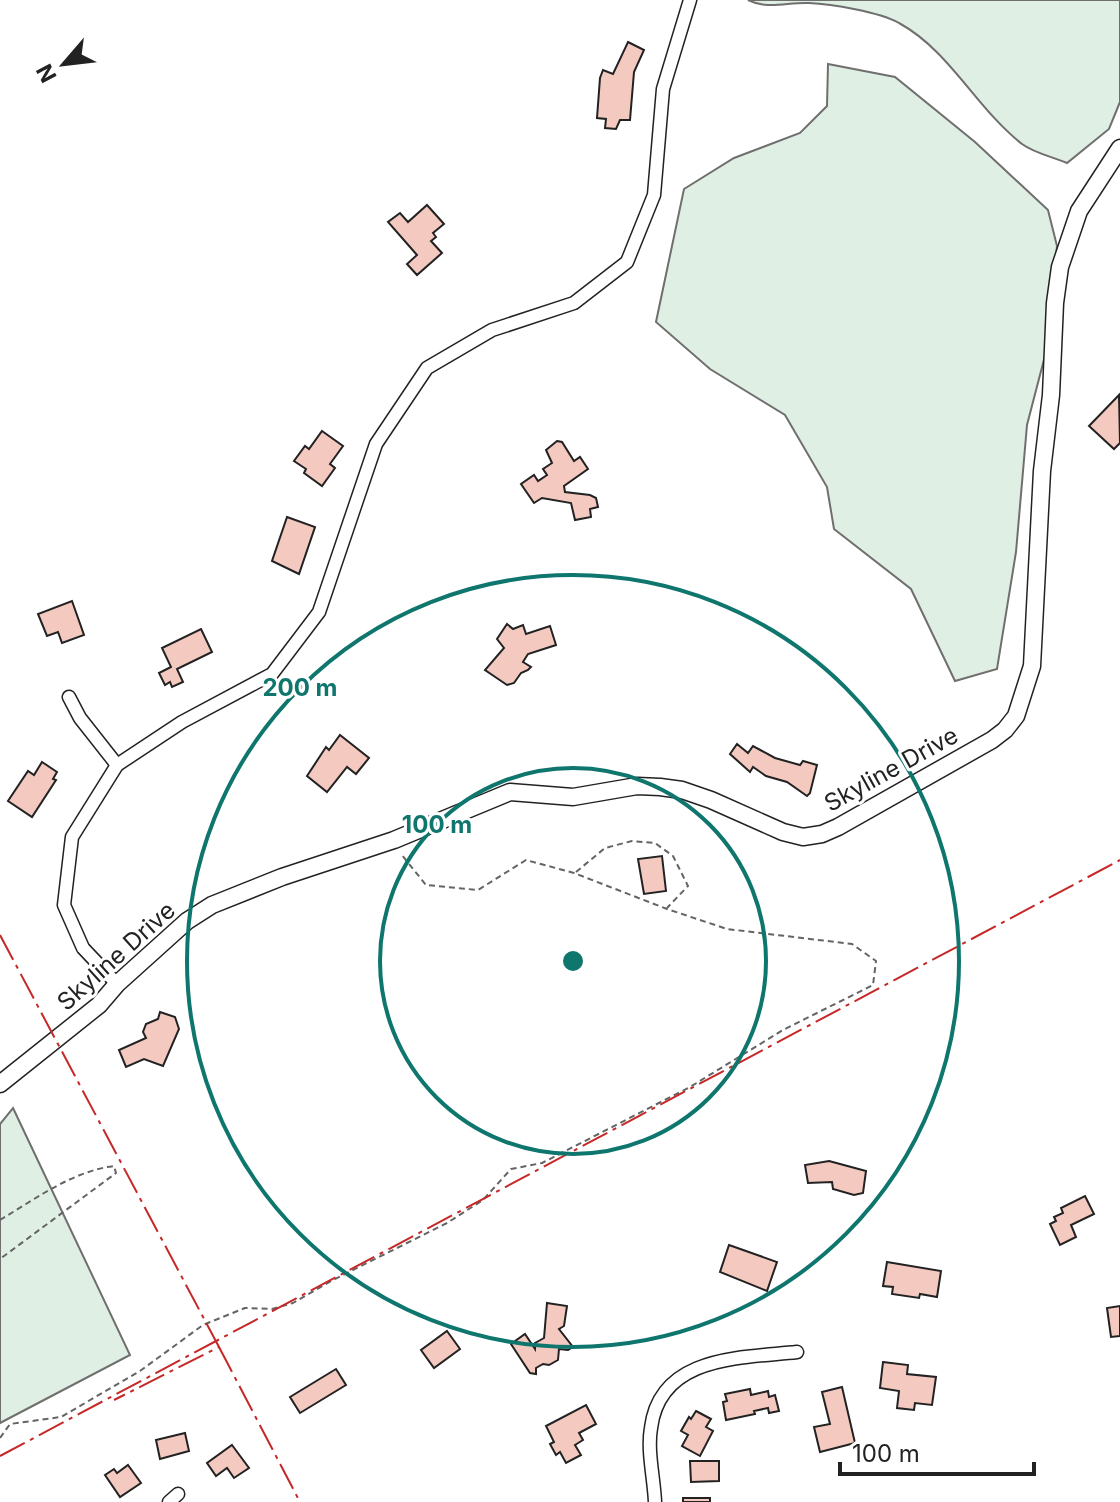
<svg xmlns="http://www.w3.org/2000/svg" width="1120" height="1502" viewBox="0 0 1120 1502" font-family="Inter,sans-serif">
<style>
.green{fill:#e0efe3;stroke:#6f6f6f;stroke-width:2}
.building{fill:#f3c9c0;stroke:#222;stroke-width:2}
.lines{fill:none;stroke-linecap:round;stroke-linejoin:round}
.street-casing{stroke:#222;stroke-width:15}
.secondary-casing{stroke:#222;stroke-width:19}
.path{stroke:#646464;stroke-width:2;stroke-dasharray:6 4;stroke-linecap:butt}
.street{stroke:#fff;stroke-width:12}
.secondary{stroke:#fff;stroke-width:16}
.power{stroke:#c62828;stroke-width:2;stroke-dasharray:28 6 4 6;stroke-linecap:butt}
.ring{fill:none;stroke:#0f766e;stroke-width:4}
.labels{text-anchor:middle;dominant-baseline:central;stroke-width:6;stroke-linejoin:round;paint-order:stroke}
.street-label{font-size:24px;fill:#222;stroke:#fff}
.centre{fill:#0f766e;stroke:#fff;stroke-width:4}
.ring-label{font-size:24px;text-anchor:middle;font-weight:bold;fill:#0f766e;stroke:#fff;stroke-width:6;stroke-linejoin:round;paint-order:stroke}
</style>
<rect width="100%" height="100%" fill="#fff"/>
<g class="green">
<path d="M748 0H1120V102L1109 129 1067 163C1053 157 1034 153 1022 144 976 108 950 51 899 23 880 12 831 4 809 3 787 2 768 10 748 0Z"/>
<path d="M828 64 895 77 975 142 1048 210 1057 246 1047 348 1027 425 1016 552 997 669 955 681 911 589 834 529 827 487 785 415 710 369 656 322 684 189 734 158 800 133 827 106Z"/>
<path d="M13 1108 130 1355 0 1423V1124Z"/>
</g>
<g class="building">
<path d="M628 42 644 50 634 72 630 120H620L616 129 605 128 606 119 597 118 600 78 603 70 613 74Z"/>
<path d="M427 205 444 224 433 233 436 237 431 241 442 253 417 275 407 264 417 255 388 222 400 213 408 222Z"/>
<path d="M1119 395 1120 443 1114 449 1089 426Z"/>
<path d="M322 431 343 446 330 464 335 468 322 486 304 473 306 469 294 461 305 446 309 449Z"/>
<path d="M557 441 562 442 574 461 580 457 588 469 564 486 565 492 590 495 596 498 598 507 590 509 591 517 575 520 571 503 542 498 534 503 521 484 534 475 538 481 547 475 543 469 552 463 546 450Z"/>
<path d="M287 517 315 527 299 574 272 561Z"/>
<path d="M72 601 84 635 62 643 58 632 47 636 38 614Z"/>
<path d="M507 624 513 629 523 625 526 634 550 626 556 645 528 654 523 662 531 667 528 670 521 673 514 683 507 685 485 670 504 648 497 639Z"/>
<path d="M201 629 212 652 177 669 183 682 172 687 170 682 165 685 159 673 171 667 162 648Z"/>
<path d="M340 735 369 758 356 774 347 767 327 792 307 776 326 747 329 750Z"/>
<path d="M737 744 748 753 753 746 775 758 800 765 803 761 817 765 810 793 807 796 787 782 766 776 753 767 750 772 730 754Z"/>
<path d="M42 762 57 772 53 779 56 780 32 817 8 801 28 771 34 775Z"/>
<path d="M662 856 666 891 644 894 638 859Z"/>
<path d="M160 1012 175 1017 179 1029 163 1066 144 1059 126 1067 119 1050 146 1038 143 1032 146 1024 158 1019Z"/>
<path d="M829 1161 866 1171 863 1193 854 1195 833 1189 832 1182 808 1183 805 1165Z"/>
<path d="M1085 1196 1094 1214 1071 1225 1076 1237 1060 1245 1050 1224 1056 1221 1054 1217 1063 1213 1061 1208Z"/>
<path d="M729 1245 777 1262 767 1291 720 1272Z"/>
<path d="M887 1262 941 1271 937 1297 920 1294 919 1298 892 1294 893 1287 883 1286Z"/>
<path d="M547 1303 567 1306 564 1326 559 1329 573 1347 568 1350 559 1349 558 1360 549 1365 543 1364 536 1368V1374L530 1373 511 1344 525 1334 535 1349V1343L544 1338Z"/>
<path d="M1120 1306V1336L1111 1337 1107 1308Z"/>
<path d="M447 1331 460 1349 434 1368 421 1350Z"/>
<path d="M883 1362 908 1365 907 1374 936 1377 932 1405 915 1403 914 1410 897 1408 899 1391 880 1388Z"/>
<path d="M336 1369 346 1385 300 1413 290 1397Z"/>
<path d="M842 1387 855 1443 820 1452 814 1427 830 1424 822 1392Z"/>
<path d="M750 1389 751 1395 768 1391 769 1397 775 1395 779 1411 769 1413 768 1408 754 1411 755 1414 726 1420 723 1402 727 1401 725 1394Z"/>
<path d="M586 1405 596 1424 579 1433 583 1440 575 1445 581 1455 566 1463 560 1452 556 1455 550 1444 554 1442 546 1426Z"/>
<path d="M696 1411 711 1419 706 1427 713 1431 700 1456 682 1446 688 1435 681 1431 689 1417 691 1419Z"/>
<path d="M185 1433 189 1451 160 1459 156 1440Z"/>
<path d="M232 1445 249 1468 234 1478 227 1468 216 1476 207 1463Z"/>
<path d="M690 1461H719V1481L691 1482Z"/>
<path d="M128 1465 141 1483 120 1497 105 1475 114 1469 117 1473Z"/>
<rect x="683" y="1498" width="27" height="4"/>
</g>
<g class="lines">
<defs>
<g id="street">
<path d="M69 697 80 718 117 765"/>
<path d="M117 984 83 948 64 905 72 837 117 765 182 722 272 674 319 612 376 444 427 368 492 330 574 303 627 262 654 195 663 89 690 0"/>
<path d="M169 1502 178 1494"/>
<path d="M655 1502C654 1478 647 1451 651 1428 660 1355 742 1358 797 1352"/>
</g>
<path id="secondary" d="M0 1084 99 1005 117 984 187 921 212 905 282 877 394 840 510 792 573 797 637 786 660 787 682 790 711 800 783 832 803 837 822 834 838 827 992 740 1005 730 1016 716 1032 666 1042 471 1051 395 1055 303 1060 267 1079 211 1120 148"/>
</defs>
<use href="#street" class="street-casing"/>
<use href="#secondary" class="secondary-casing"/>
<g class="path">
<path d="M576 872 605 848 632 841 655 843 673 856 688 886 667 908"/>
<path d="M0 1220C35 1199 73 1171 114 1166L116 1173 0 1259"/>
<path d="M0 1438 10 1424 61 1417 140 1371 203 1325 245 1308 272 1309 293 1303 333 1280 447 1223 483 1200 511 1169 542 1163 690 1087 783 1030 873 985 876 961 852 944 727 929 667 909 574 873 526 860 478 890 426 885 401 854"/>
</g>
<use href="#street" class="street"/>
<use href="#secondary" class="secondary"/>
<g class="power">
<path d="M0 935 219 1347 114 1400"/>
<path d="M219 1347 300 1502"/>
<path d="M0 1456 1120 860"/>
</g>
</g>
<g class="ring">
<circle cx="573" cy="961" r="193"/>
<circle cx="573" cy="961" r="386"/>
</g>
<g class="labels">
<g class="street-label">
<text transform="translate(891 769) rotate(-29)">Skyline Drive</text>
<text transform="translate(116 956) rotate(-42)">Skyline Drive</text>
</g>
</g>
<circle cx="573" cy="961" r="12" class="centre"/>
<g class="ring-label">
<text x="300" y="696">200 m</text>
<text x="437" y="833">100 m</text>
</g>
<g transform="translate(64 64) rotate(242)" stroke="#ffffff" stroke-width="6" paint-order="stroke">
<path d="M0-6L14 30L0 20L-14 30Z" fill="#222222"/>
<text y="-12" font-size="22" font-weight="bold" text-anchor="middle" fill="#222222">N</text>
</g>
<path d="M840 1462v12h194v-12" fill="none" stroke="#222222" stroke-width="4"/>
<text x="852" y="1462" font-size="24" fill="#222222" stroke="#ffffff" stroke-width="6" paint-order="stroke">100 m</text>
</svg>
